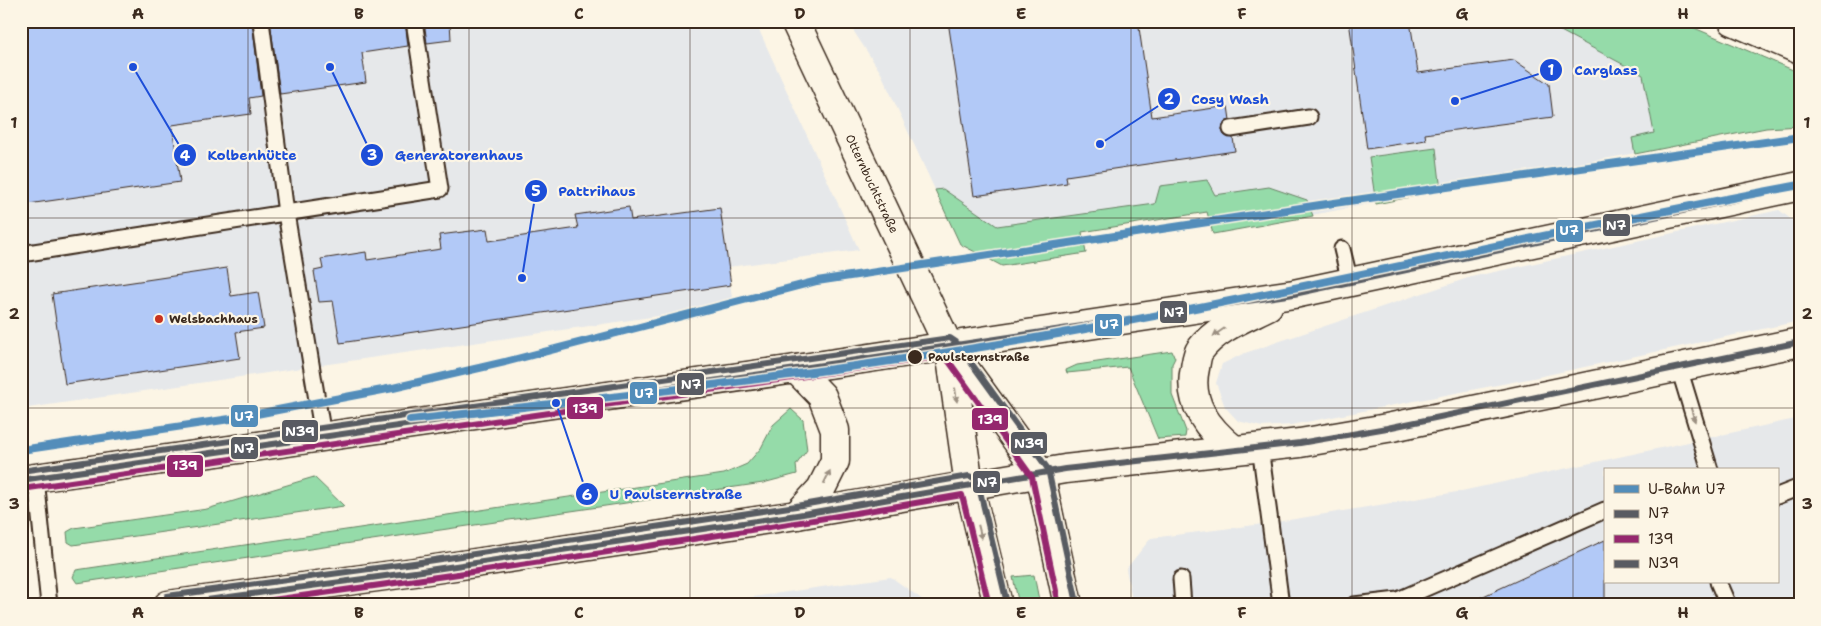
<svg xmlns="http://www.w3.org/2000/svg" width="1821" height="626" viewBox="0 0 1821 626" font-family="'Shantell Sans',sans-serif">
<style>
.built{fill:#e6e8ea;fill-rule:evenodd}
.green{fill:#95dba9;stroke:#688264}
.building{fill:#b2c9f7;stroke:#3b2a1e}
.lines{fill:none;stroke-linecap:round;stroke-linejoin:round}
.lane-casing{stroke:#3b2a1e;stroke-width:19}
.street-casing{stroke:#3b2a1e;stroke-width:31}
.secondary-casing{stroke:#3b2a1e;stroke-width:31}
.lane{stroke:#fcf5e5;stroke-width:15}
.street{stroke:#fcf5e5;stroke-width:28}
.secondary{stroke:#fcf5e5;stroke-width:28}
.bus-1-casing{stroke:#fcf5e5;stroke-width:10}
.bus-2-casing{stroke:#fcf5e5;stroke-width:10}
.bus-3-casing{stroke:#fcf5e5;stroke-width:10}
.bus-1{stroke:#595b62;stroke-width:6}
.bus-2{stroke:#95276e;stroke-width:6}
.bus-3{stroke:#595b62;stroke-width:6}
.metro-1-casing{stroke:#fcf5e5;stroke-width:11}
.metro-1{stroke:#528dba;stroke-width:8}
.oneway{fill:#9c9082}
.grid{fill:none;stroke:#3b2a1e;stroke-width:1;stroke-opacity:0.55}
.poi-dot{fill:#c8321e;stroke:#fcf5e5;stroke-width:2}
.stop-dot{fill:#3b2a1e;stroke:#fcf5e5;stroke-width:2}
.labels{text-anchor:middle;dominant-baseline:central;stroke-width:4.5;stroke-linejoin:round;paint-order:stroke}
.street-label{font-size:12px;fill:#3b2a1e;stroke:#fcf5e5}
.poi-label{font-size:12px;font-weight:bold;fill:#3b2a1e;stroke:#fcf5e5;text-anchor:start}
.stop-label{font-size:12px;font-weight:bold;fill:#3b2a1e;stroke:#fcf5e5;text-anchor:start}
.leader{fill:none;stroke:#1d4ed8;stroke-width:2}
.callout-dot{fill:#1d4ed8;stroke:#fcf5e5;stroke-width:2}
.mark-label{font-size:15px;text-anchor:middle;font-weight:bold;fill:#fff}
.callout-label{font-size:14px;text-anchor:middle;font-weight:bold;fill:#1d4ed8;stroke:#fcf5e5;stroke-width:4.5;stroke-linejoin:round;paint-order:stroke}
.line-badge{stroke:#fcf5e5;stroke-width:2}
.badge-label{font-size:14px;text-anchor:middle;font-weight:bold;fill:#fff}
.neatline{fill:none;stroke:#3b2a1e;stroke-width:2}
.grid-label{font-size:16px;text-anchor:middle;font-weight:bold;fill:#3b2a1e}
</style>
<rect width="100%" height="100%" fill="#fcf5e5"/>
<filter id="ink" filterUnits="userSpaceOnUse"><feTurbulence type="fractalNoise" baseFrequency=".02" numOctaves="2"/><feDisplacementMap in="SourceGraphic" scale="10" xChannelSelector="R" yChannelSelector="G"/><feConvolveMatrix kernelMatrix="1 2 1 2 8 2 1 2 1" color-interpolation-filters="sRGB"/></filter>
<g filter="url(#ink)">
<g class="built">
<path d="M21 21H755L859 250 728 267 733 305 21 409Z"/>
<path d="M847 21H1542L1643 75 1766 128 1213 234 1207 212 1082 232 1086 253 1002 266 960 244 881 73Z"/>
<path d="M1779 210 1800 226V321L1533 378 1291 425 1262 427 1238 421 1225 407 1216 383 1222 364 1245 353 1471 277Z"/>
<path d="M1800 418V605H1133L1126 569 1151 538 1271 523 1457 492ZM1605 470H1777V582H1605Z"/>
<path d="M891 577 923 600 924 605H698Z"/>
</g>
<g class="green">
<path d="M1542 21H1678L1800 73V126L1766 128 1635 154 1632 138 1654 133 1643 75Z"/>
<path d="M1436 148 1441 191 1376 204 1369 157Z"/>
<path d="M1207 180 1215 195 1269 187 1307 200 1313 216 1213 234 1207 212 1082 232 1086 253 1002 266 960 244 935 190 943 189 997 226 1155 204 1160 186Z"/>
<path d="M1172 351 1175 358 1172 364V395L1186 431 1185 437 1158 439 1128 367 1067 373 1066 370 1077 365Z"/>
<path d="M791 409 803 420 807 450 796 465 797 474 763 483 77 583 73 577 76 570 724 474 747 464 761 448 773 425Z"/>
<path d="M314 477 344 506 73 545 68 542 67 532 74 528 207 509Z"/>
<path d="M1034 575 1040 605H1019L1013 577Z"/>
</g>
<g class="building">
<path d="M21 21H252L261 96 249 98 251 114 172 125 180 182 21 205Z"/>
<path d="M270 21H405L408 46 362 53 366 82 280 94Z"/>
<path d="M424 21H450L451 40 427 43Z"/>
<path d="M948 21H1138L1152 117 1228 106 1230 120 1225 122 1222 130 1224 135 1233 138 1235 151 1066 176 1067 183 974 196Z"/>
<path d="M1349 21H1410L1418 73 1514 60 1549 84 1553 117 1425 134 1426 140 1367 149Z"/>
<path d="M629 207 631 220 720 208 731 285 340 343 333 301 319 302 314 271 323 269 321 259 366 252 367 260 441 249 439 235 487 229 489 241 578 228 575 215Z"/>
<path d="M227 268 231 296 258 292 264 328 236 332 240 358 65 384 52 294Z"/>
<path d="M1605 540V605H1464Z"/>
</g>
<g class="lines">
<defs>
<g id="lane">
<path d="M261 21 286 213 323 436"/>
<path d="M1231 129 1309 117"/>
<path d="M1342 249 1350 282"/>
<path d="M21 254 440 189 414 21"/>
<path d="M1679 368 1710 470"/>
<path d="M1260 447 1281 605"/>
<path d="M36 478 49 605"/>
<path d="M1777 496 1800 487"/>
<path d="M1181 579 1183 605"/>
<path d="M1718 582 1728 605"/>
<path d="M1354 605 1398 600 1605 510"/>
</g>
<path id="street" d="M1733 21 1800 50"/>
<g id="secondary">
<path id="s1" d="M795 21 949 347 1040 473 1068 605"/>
<path d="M950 351 969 485 998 605"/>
<path d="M796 369 822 396 835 430V461L821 489 797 515"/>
<path d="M1233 449C1208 429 1187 403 1195 368 1196 362 1197 354 1200 350 1216 328 1244 318 1268 306"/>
<path d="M21 480 796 369 1294 294 1800 186"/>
<path d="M168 605 415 572 797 515 1065 469 1300 443 1387 428 1800 342"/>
</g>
</defs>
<use href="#lane" class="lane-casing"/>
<use href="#street" class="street-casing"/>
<use href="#secondary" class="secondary-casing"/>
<use href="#lane" class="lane"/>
<use href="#street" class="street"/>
<use href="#secondary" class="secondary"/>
<defs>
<g id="bus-1">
<path d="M21 480 796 369 1294 294 1800 186"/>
<path d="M170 605 415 572 797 515 1065 469 1300 443 1387 428 1800 342"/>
</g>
<g id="bus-2">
<path d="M22 489 945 356 1032 477 1059 605"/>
<path d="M236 605C479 572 721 537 962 495L989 605"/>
</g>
<g id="bus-3">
<path d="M21 471 950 338 956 342 1048 469 1077 603"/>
<path d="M167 596 414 563 796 506 969 476 974 478 978 483 1007 603"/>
</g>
</defs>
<use href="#bus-1" class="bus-1-casing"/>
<use href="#bus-2" class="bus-2-casing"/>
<use href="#bus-3" class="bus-3-casing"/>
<use href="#bus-1" class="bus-1"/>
<use href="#bus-2" class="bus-2"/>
<use href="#bus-3" class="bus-3"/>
<defs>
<g id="metro-1">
<path d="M410 420C619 396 828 374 1035 338 1291 293 1544 232 1800 185"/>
<path d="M21 450 230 419 393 388 505 362 817 281 1320 205 1800 137"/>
</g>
</defs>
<use href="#metro-1" class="metro-1-casing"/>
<use href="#metro-1" class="metro-1"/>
</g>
<defs><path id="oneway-solid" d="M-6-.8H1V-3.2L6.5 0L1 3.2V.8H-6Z" transform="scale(1.25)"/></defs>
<g class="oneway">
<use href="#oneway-solid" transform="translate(1219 332) rotate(145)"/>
<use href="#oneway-solid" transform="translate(956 395) rotate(82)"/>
<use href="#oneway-solid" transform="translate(1693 415) rotate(73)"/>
<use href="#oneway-solid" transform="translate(827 477) rotate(-64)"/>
<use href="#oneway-solid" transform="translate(980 532) rotate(76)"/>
</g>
</g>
<path class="grid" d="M248 21V605M469 21V605M690 21V605M910 21V605M1131 21V605M1352 21V605M1573 21V605M21 218H1800M21 408H1800"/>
<circle class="poi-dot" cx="159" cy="319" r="5"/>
<circle class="stop-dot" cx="915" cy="357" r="8"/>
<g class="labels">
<g class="street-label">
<text stroke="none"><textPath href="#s1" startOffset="180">Otternbuchtstraße</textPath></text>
</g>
<g class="poi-label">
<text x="169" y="319">Welsbachhaus</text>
</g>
<g class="stop-label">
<text x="928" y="357">Paulsternstraße</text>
</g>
</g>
<path class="leader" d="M1455 101L1551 70M1100 144L1169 99M330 67L372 155M133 67L185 155M522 278L536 191M556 403L587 494"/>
<g class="callout-dot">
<circle cx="1455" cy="101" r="5"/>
<circle cx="1100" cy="144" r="5"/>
<circle cx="330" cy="67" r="5"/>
<circle cx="133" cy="67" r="5"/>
<circle cx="522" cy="278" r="5"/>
<circle cx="556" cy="403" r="5"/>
<circle cx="1551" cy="70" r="12"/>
<circle cx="1169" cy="99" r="12"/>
<circle cx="372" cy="155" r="12"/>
<circle cx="185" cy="155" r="12"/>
<circle cx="536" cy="191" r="12"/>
<circle cx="587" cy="494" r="12"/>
</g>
<g class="mark-label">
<text x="1551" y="75">1</text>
<text x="1169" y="104">2</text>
<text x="372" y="160">3</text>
<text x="185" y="161">4</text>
<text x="536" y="196">5</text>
<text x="587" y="500">6</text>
</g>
<g class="callout-label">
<text x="1606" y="75">Carglass</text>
<text x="1230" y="104">Cosy Wash</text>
<text x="459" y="160">Generatorenhaus</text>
<text x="252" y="160">Kolbenhütte</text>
<text x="597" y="196">Pattrihaus</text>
<text x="676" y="499">U Paulsternstraße</text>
</g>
<g class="line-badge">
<rect x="1602" y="213" width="29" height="24" rx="5" fill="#595b62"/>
<rect x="1555" y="219" width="29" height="24" rx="5" fill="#528dba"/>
<rect x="1159" y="300" width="29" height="24" rx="5" fill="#595b62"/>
<rect x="1094" y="313" width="29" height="24" rx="5" fill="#528dba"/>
<rect x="676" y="372" width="29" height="24" rx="5" fill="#595b62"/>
<rect x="629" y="381" width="29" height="24" rx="5" fill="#528dba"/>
<rect x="566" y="396" width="38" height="24" rx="5" fill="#95276e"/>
<rect x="230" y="404" width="29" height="24" rx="5" fill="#528dba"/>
<rect x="971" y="407" width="38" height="24" rx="5" fill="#95276e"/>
<rect x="281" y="419" width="38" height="24" rx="5" fill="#595b62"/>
<rect x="1010" y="431" width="38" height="24" rx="5" fill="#595b62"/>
<rect x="230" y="436" width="29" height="24" rx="5" fill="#595b62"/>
<rect x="166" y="454" width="38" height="24" rx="5" fill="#95276e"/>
<rect x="972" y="470" width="29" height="24" rx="5" fill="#595b62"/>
</g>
<g class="badge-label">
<text x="1616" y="230">N7</text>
<text x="1569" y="235">U7</text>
<text x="1174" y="317">N7</text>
<text x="1109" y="329">U7</text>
<text x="691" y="389">N7</text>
<text x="644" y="398">U7</text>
<text x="585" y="413">139</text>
<text x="244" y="421">U7</text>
<text x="990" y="424">139</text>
<text x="300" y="436">N39</text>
<text x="1029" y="448">N39</text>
<text x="244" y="453">N7</text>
<text x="185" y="470">139</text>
<text x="987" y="487">N7</text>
</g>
<rect width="1821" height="626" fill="none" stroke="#fcf5e5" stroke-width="55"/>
<rect x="1604" y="468" width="175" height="115" fill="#fcf5e5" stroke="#afa495"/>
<rect x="1614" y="485" width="25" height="8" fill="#528dba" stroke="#afa495"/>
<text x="1648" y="494" font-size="15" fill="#3b2a1e">U-Bahn U7</text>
<rect x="1614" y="510" width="25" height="8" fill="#595b62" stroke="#afa495"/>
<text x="1648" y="518" font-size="15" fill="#3b2a1e">N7</text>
<rect x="1614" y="535" width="25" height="8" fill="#95276e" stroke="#afa495"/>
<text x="1648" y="544" font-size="15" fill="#3b2a1e">139</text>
<rect x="1614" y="560" width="25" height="8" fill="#595b62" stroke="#afa495"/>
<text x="1648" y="568" font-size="15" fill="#3b2a1e">N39</text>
<rect x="28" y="28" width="1766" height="570" class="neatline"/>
<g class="grid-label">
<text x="138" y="19">A</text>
<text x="359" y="19">B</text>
<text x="579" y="19">C</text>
<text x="800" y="19">D</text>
<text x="1021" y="19">E</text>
<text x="1242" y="19">F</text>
<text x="1462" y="19">G</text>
<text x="1683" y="19">H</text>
<text x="14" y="128">1</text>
<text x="1807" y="128">1</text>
<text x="14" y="319">2</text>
<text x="1807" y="319">2</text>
<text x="14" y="509">3</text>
<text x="1807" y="509">3</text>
<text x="138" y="618">A</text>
<text x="359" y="618">B</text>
<text x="579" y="618">C</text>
<text x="800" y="618">D</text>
<text x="1021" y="618">E</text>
<text x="1242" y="618">F</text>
<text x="1462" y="618">G</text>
<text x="1683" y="618">H</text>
</g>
</svg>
